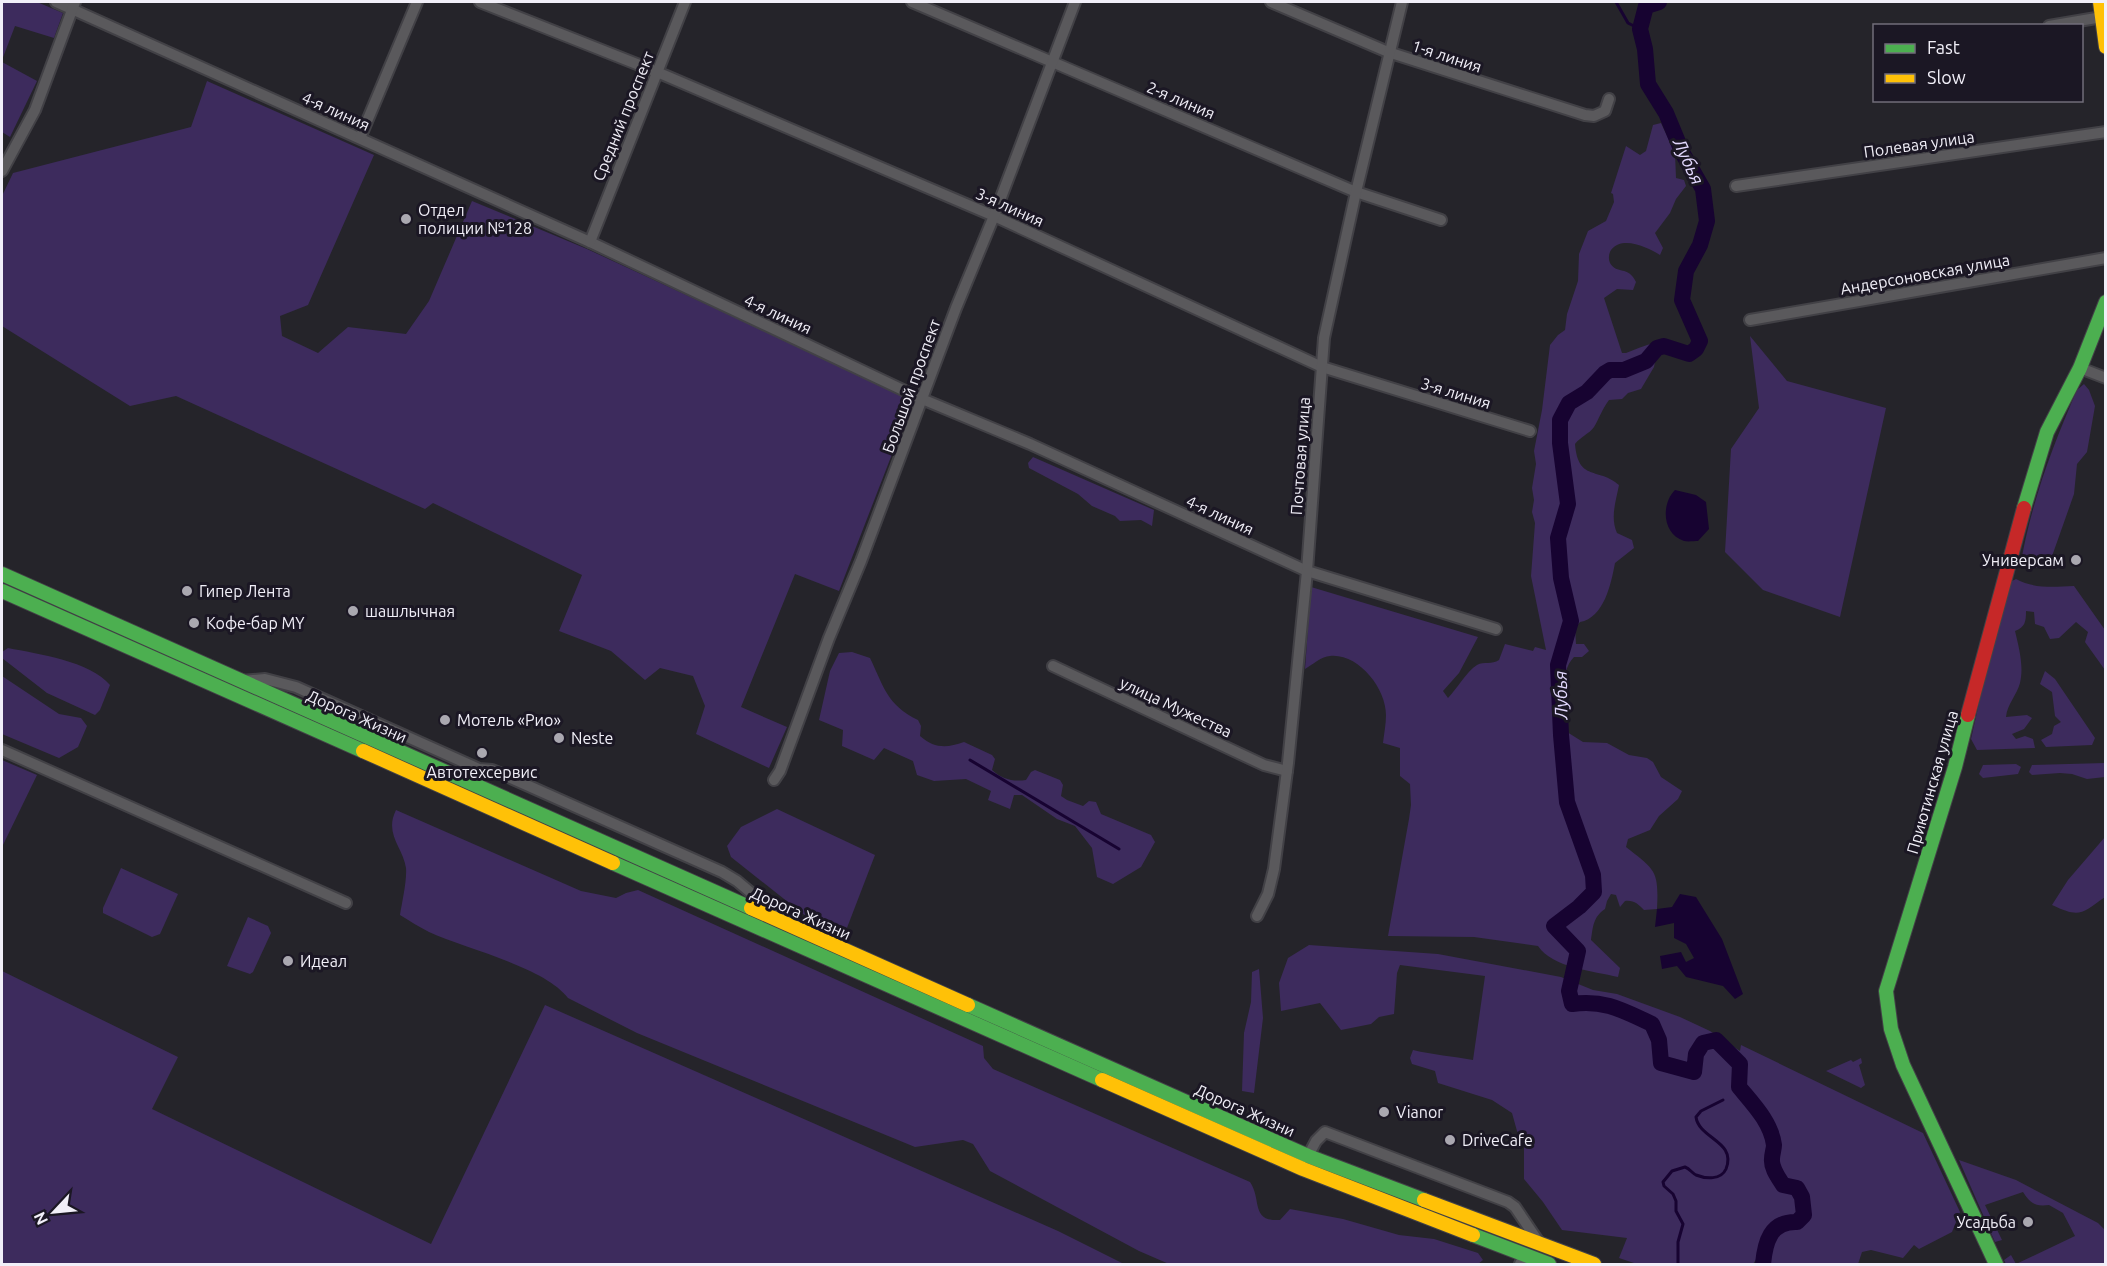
<svg xmlns="http://www.w3.org/2000/svg" width="2107" height="1266" viewBox="0 0 2107 1266" font-family="Ubuntu,sans-serif">
<style>
.green{fill:#3d2b5d}
.water{fill:#170331}
.lines{fill:none;stroke-linecap:round;stroke-linejoin:round}
.stream{stroke:#170331;stroke-width:3}
.river{stroke:#170331;stroke-width:16}
.street-casing{stroke:#424146;stroke-width:14}
.fast-casing{stroke:#424146;stroke-width:16}
.slow-casing{stroke:#424146;stroke-width:16}
.jam-casing{stroke:#424146;stroke-width:16}
.street{stroke:#5a595c;stroke-width:10}
.fast{stroke:#4caf50;stroke-width:14}
.slow{stroke:#ffc107;stroke-width:14}
.jam{stroke:#c62828;stroke-width:14}
.poi-dot{fill:#aaa8b0;stroke:#1b1724;stroke-width:2}
.labels{text-anchor:middle;dominant-baseline:central;stroke-width:6;stroke-linejoin:round;paint-order:stroke}
.street-label{font-size:16px;fill:#f1eff8;stroke:#1b1724}
.poi-label{font-size:16px;fill:#f1eff8;stroke:#1b1724;text-anchor:start}
.water-label{font-size:18px;font-style:italic;fill:#e3d9ff;stroke:#1b1724}
</style>
<rect width="100%" height="100%" fill="#25242a"/>
<g class="green">
<path d="M2 2H37L63 13 54 38 15 26 2 60Z"/>
<path d="M2 62 37 81 10 137 2 132Z"/>
<path d="M207 81 374 155 308 305 280 316 282 336 318 353 348 327 406 334 429 301 472 201 587 249 913 400 839 591 795 574 741 707 787 727 769 768 696 734 705 706 693 676 660 668 645 680 611 651 559 631 582 575 433 503 425 509 176 396 130 406 2 326V196L13 173 191 127Z"/>
<path d="M1661 123 1675 153 1676 178 1684 180 1686 186 1676 199 1670 213 1655 233 1663 248 1660 255C1648 248 1623 235 1611 250 1609 253 1608 259 1610 263 1617 275 1628 265 1636 282L1633 290 1617 289 1604 298 1622 353H1626C1643 347 1658 338 1674 346L1672 352 1663 351 1656 356 1654 367 1641 389 1628 393 1622 399 1609 400C1602 409 1599 419 1594 427 1589 434 1580 437 1575 444 1578 482 1599 467 1619 485 1616 501 1610 517 1617 533L1632 540 1634 548 1615 563C1611 584 1604 618 1580 622L1575 628 1576 644H1584L1589 651 1582 657H1574C1557 674 1566 710 1567 732L1583 742 1607 743 1629 755 1647 758 1653 762 1661 777 1682 791 1678 799 1659 816 1650 830 1628 839 1626 847C1655 870 1659 870 1657 909L1644 910C1638 904 1634 900 1625 901L1620 907 1616 895 1611 894 1607 901 1605 909C1593 917 1593 927 1591 940L1620 968 1618 977C1593 971 1553 968 1538 946L1474 937 1388 936 1409 819 1411 805 1410 784 1400 776V748L1383 743C1384 734 1386 724 1386 715 1386 688 1358 653 1330 656 1322 656 1312 665 1305 669L1311 587 1478 637 1459 673 1443 691 1448 698C1456 690 1467 671 1477 665 1484 661 1492 665 1499 660L1505 644 1533 651 1535 647 1546 650 1531 576 1535 523 1532 512 1534 500 1532 488 1536 464 1534 451 1542 410 1550 345 1558 335 1565 330 1567 314 1578 281 1579 254 1588 231 1606 221 1614 202 1613 194 1611 193 1626 146 1640 155 1646 151 1653 125Z"/>
<path d="M1750 336 1787 381 1886 408 1840 617 1763 590 1725 552 1731 449 1759 408Z"/>
<path d="M2084 384 2089 390 2095 406 2087 452 2077 464 2074 494 2051 559 2036 568H2020C2030 506 2052 447 2077 390Z"/>
<path d="M1033 457 1154 510 1152 526 1141 520 1120 521 1115 516 1092 506 1078 494 1029 468 1028 463Z"/>
<path d="M2016 579C2035 589 2053 587 2074 586L2105 630V670L2085 642 2088 632 2076 622 2059 638 2050 639 2044 627 2035 624 2034 612 2026 611C2026 622 2025 627 2015 631 2019 648 2024 666 2020 683 2017 695 2007 704 2006 717L2027 715 2032 718 2024 729 2012 734 2016 739 2025 736 2033 739 2035 748 1977 750 1971 739 1989 659 2010 582Z"/>
<path d="M8 648C38 654 90 661 110 685L100 710 95 715 47 693 2 658V652Z"/>
<path d="M852 652 870 658C884 687 887 705 918 720L921 726 920 736C935 749 947 748 964 742L992 755 995 759 992 770C1002 779 1013 782 1026 780L1031 772 1035 770 1060 780 1063 785 1061 796 1067 800 1083 806 1089 801 1096 802 1101 814 1151 835 1155 842 1141 867 1113 884 1097 877 1092 848 1075 826 1057 819 1022 795H1014L1010 809 988 800 991 791 966 779 934 781 917 775 913 761 884 748 874 760 842 746 843 730 819 720 830 671 839 653Z"/>
<path d="M2045 671 2055 679 2095 738 2092 745 2046 747 2041 740 2052 734 2054 726 2061 722 2055 716 2052 692 2040 684Z"/>
<path d="M2 676 59 714 81 718 87 726 78 747 59 758 2 734Z"/>
<path d="M2 760 37 775 2 847Z"/>
<path d="M2105 763V777L2087 779 2072 774 2060 773 2032 775 2029 772 2032 765Z"/>
<path d="M2016 764 2021 767 2018 774 1983 778 1979 774 1983 765Z"/>
<path d="M777 809 875 855 845 933 803 914 731 857 727 846 741 827Z"/>
<path d="M396 810 581 891 616 898 626 893 638 890 983 1046 984 1058 993 1069 1250 1182C1262 1199 1250 1222 1280 1220L1290 1209 1343 1219 1399 1235 1434 1239 1478 1253 1483 1260 1478 1264H1169L1139 1251 990 1171 973 1144 963 1140 915 1147 637 1033 568 998C545 967 466 949 429 932 419 927 410 921 400 915 402 902 407 881 406 868 403 847 384 834 396 810Z"/>
<path d="M2105 837V897C2081 914 2080 918 2052 905L2068 880Z"/>
<path d="M121 868 178 894 160 934 152 937 103 913V908Z"/>
<path d="M248 917 268 926 271 933 253 972 250 974 227 966Z"/>
<path d="M1309 945 1438 954 1561 977 1593 990 1617 994 1680 1017 1710 1031 1740 1051 1741 1045 1923 1133 1960 1212 1952 1232 1919 1249 1914 1245 1903 1258 1871 1250 1862 1252 1858 1264H1770L1759 1255 1753 1264H1637L1619 1258 1627 1238 1562 1230 1543 1202 1524 1179V1146L1517 1131 1512 1113 1492 1100 1438 1083 1435 1071 1412 1064 1410 1058 1413 1050C1433 1055 1453 1056 1473 1060L1485 976 1400 965 1397 973 1394 1014 1379 1017 1371 1024 1341 1030 1320 1003 1281 1011 1279 983 1288 958Z"/>
<path d="M1259 969 1263 1018 1254 1093 1242 1091 1244 1033 1251 1002 1252 972Z"/>
<path d="M2 971 178 1057 152 1109 431 1244 545 1005 1058 1231 1124 1264H2Z"/>
<path d="M1861 1058 1862 1063 1859 1065 1865 1085 1861 1088 1826 1071 1851 1060 1853 1062Z"/>
<path d="M1959 1160 2016 1180 2098 1223 2105 1230V1264H2006L2004 1260 2011 1255 2016 1264 2075 1236 2063 1213 2049 1205C2035 1207 2030 1203 2023 1192L1985 1205 2002 1240 1995 1242Z"/>
</g>
<g class="water">
<path d="M1675 490 1696 495 1706 502 1709 529 1698 541C1694 541 1688 542 1684 541 1662 534 1661 504 1675 490Z"/>
<path d="M1680 894 1696 897 1722 939 1743 994 1735 999 1723 986 1686 977 1677 966 1662 969 1660 956 1681 952 1686 962 1694 958 1686 944 1674 938V923L1655 927 1657 909 1672 907Z"/>
</g>
<g class="lines">
<g class="stream">
<path d="M1616 2 1628 23 1640 29"/>
<path d="M970 760 1119 849"/>
<path d="M1678 1264V1242L1683 1224 1676 1211V1201L1673 1194 1664 1186 1663 1182 1672 1171 1685 1167C1690 1169 1692 1173 1696 1175 1706 1179 1721 1180 1726 1169 1737 1141 1699 1139 1696 1117L1701 1111 1723 1100"/>
</g>
<path class="river" d="M1659 2 1646 6 1640 29 1645 49 1648 84 1666 113 1683 154 1703 189 1707 221 1700 245 1686 271 1682 300 1700 341 1696 349 1689 354 1664 346 1657 348 1646 361 1624 370H1610L1605 373 1587 392 1569 403 1560 420V443L1568 504 1558 538 1561 578 1571 621 1558 665 1561 735 1567 802 1593 875 1594 892 1579 907 1554 926 1578 951 1569 991 1572 1004C1604 999 1624 1011 1652 1024L1659 1040 1661 1063 1694 1072 1696 1054 1703 1043 1716 1040 1740 1064 1739 1087C1753 1104 1771 1122 1774 1145 1774 1149 1772 1154 1772 1159 1771 1168 1778 1177 1783 1185L1797 1188 1802 1197 1804 1215 1797 1222C1770 1221 1765 1243 1763 1264"/>
<defs>
<g id="street">
<path d="M56 2 590 242 922 399 1030 444 1307 571 1496 629"/>
<path d="M480 2 657 72 994 216 1322 367 1530 431"/>
<path d="M912 2 1356 192 1441 220"/>
<path d="M1271 2 1388 52 1585 115 1594 116 1605 111 1609 99"/>
<path d="M2049 26 2102 17"/>
<path d="M360 138 417 2"/>
<path d="M2 171 35 110 75 2"/>
<path d="M1736 186 2106 132"/>
<path d="M590 242 685 2"/>
<path d="M1750 320 2106 258"/>
<path d="M2080 368 2106 378"/>
<path d="M1053 666 1264 765 1287 771"/>
<path d="M241 681 265 679 296 687 479 769 492 770 504 775 722 872 737 881 781 918"/>
<path d="M2 750 346 903"/>
<path d="M774 780 780 771 829 638 861 561 956 308 994 216 1075 2"/>
<path d="M1257 916 1268 894 1274 869 1288 763 1307 571 1324 338 1356 192 1402 2"/>
<path d="M1308 1156 1316 1141 1325 1132 1508 1202 1515 1207 1540 1244"/>
<path d="M1520 1264 1524 1256"/>
</g>
<g id="fast">
<path d="M2024 508 2047 432 2080 368 2106 302"/>
<path d="M2 574 751 908"/>
<path d="M2 591 363 751"/>
<path d="M1968 715 1955 767 1886 991 1891 1029 1903 1065 1996 1264"/>
<path d="M613 863 1102 1080"/>
<path d="M968 1005 1308 1156 1424 1200"/>
<path d="M1473 1235 1549 1264"/>
</g>
<g id="slow">
<path d="M2100 2 2106 47"/>
<path d="M363 751 613 863"/>
<path d="M751 908 968 1005"/>
<path d="M1102 1080 1303 1169 1473 1235"/>
<path d="M1424 1200 1594 1264"/>
</g>
<path id="jam" d="M1968 715 2024 508"/>
</defs>
<use href="#street" class="street-casing"/>
<use href="#fast" class="fast-casing"/>
<use href="#slow" class="slow-casing"/>
<use href="#jam" class="jam-casing"/>
<use href="#street" class="street"/>
<use href="#fast" class="fast"/>
<use href="#slow" class="slow"/>
<use href="#jam" class="jam"/>
</g>
<g class="poi-dot">
<circle cx="406" cy="219" r="6"/>
<circle cx="2076" cy="560" r="6"/>
<circle cx="187" cy="591" r="6"/>
<circle cx="353" cy="611" r="6"/>
<circle cx="194" cy="623" r="6"/>
<circle cx="445" cy="720" r="6"/>
<circle cx="559" cy="738" r="6"/>
<circle cx="482" cy="753" r="6"/>
<circle cx="288" cy="961" r="6"/>
<circle cx="1384" cy="1112" r="6"/>
<circle cx="1450" cy="1140" r="6"/>
<circle cx="2028" cy="1222" r="6"/>
</g>
<g class="labels">
<g class="street-label">
<text transform="translate(1447 56) rotate(18)">1-я линия</text>
<text transform="translate(1181 100) rotate(23)">2-я линия</text>
<text transform="translate(336 111) rotate(24)">4-я линия</text>
<text transform="translate(623 116) rotate(-68)">Средний проспект</text>
<text transform="translate(1919 144) rotate(-8)">Полевая улица</text>
<text transform="translate(1010 207) rotate(24)">3-я линия</text>
<text transform="translate(1925 274) rotate(-10)">Андерсоновская улица</text>
<text transform="translate(778 314) rotate(25)">4-я линия</text>
<text transform="translate(911 386) rotate(-70)">Большой проспект</text>
<text transform="translate(1456 393) rotate(17)">3-я линия</text>
<text transform="translate(1300 456) rotate(-86)">Почтовая улица</text>
<text transform="translate(1220 515) rotate(25)">4-я линия</text>
<text transform="translate(1176 707) rotate(25)">улица Мужества</text>
<text transform="translate(357 716) rotate(24)">Дорога Жизни</text>
<text transform="translate(1932 782) rotate(-74)">Приютинская улица</text>
<text transform="translate(801 913) rotate(24)">Дорога Жизни</text>
<text transform="translate(1245 1110) rotate(24)">Дорога Жизни</text>
</g>
<g class="poi-label">
<text x="418" y="210">Отдел<tspan x="418" dy="18">полиции №128</tspan></text>
<text x="2064" y="560" text-anchor="end">Универсам</text>
<text x="199" y="591">Гипер Лента</text>
<text x="365" y="611">шашлычная</text>
<text x="206" y="623">Кофе-бар MY</text>
<text x="457" y="720">Мотель «Рио»</text>
<text x="571" y="738">Neste</text>
<text x="482" y="772" text-anchor="middle">Автотехсервис</text>
<text x="300" y="961">Идеал</text>
<text x="1396" y="1112">Vianor</text>
<text x="1462" y="1140">DriveCafe</text>
<text x="2016" y="1222" text-anchor="end">Усадьба</text>
</g>
<g class="water-label">
<text transform="translate(1689 161) rotate(65)">Лубья</text>
<text transform="translate(1560 695) rotate(-91)">Лубья</text>
</g>
</g>
<rect width="2107" height="1266" fill="none" stroke="#f1eff8" stroke-width="6"/>
<rect x="1873" y="24" width="210" height="78" fill="#1b1724" stroke="#716d79" stroke-width="1.5"/>
<rect x="1885" y="44" width="30" height="9" fill="#4caf50" stroke="#716d79" stroke-width="1.5"/>
<text x="1927" y="54" font-size="18" fill="#f1eff8">Fast</text>
<rect x="1885" y="74" width="30" height="9" fill="#ffc107" stroke="#716d79" stroke-width="1.5"/>
<text x="1927" y="84" font-size="18" fill="#f1eff8">Slow</text>
<g transform="translate(54 1212) rotate(244)" stroke="#1b1724" stroke-width="4.5" paint-order="stroke">
<path d="M0-4.5L10 22L0 15L-10 22Z" fill="#f1eff8"/>
<text y="-9" font-size="16" font-weight="bold" text-anchor="middle" fill="#f1eff8">N</text>
</g>
</svg>
